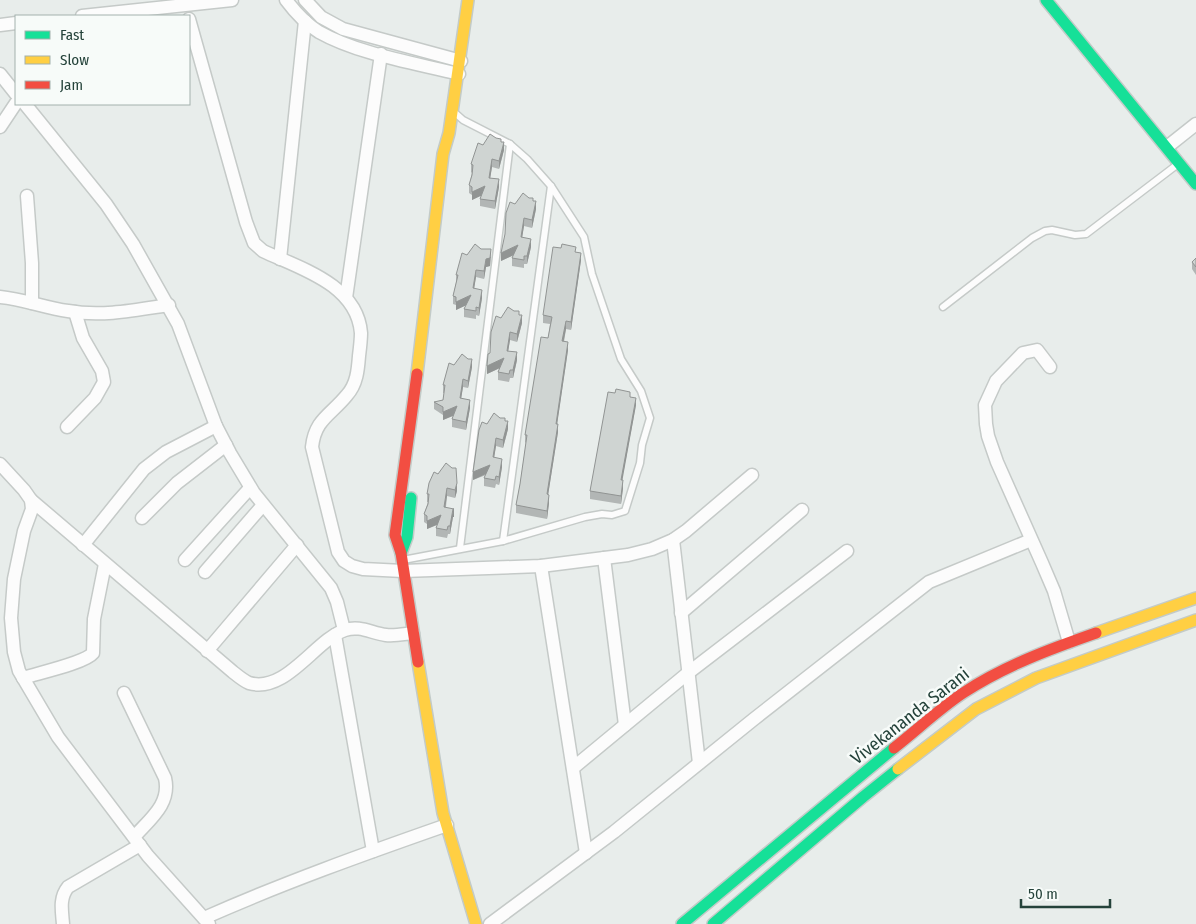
<svg xmlns="http://www.w3.org/2000/svg" width="1196" height="924" viewBox="0 0 1196 924" font-family="'Fira Sans Condensed',sans-serif">
<style>
.lines{fill:none;stroke-linecap:round;stroke-linejoin:round}
.lane-casing{stroke:#c5cac8;stroke-width:9}
.street-casing{stroke:#c5cac8;stroke-width:15}
.fast-casing{stroke:#c3cbc8;stroke-width:14}
.slow-casing{stroke:#c3cbc8;stroke-width:14}
.jam-casing{stroke:#c3cbc8;stroke-width:14}
.lane{stroke:#fcfcfc;stroke-width:6}
.street{stroke:#fcfcfc;stroke-width:12}
.fast{stroke:#16e098;stroke-width:11}
.slow{stroke:#ffcf43;stroke-width:11}
.jam{stroke:#f24e42;stroke-width:11}
.wall{fill:#b2b6b5}
.shaded-wall{fill:#919493}
.building{fill:#cfd4d2;stroke:#919493}
.labels{text-anchor:middle;dominant-baseline:central;stroke-width:5;stroke-linejoin:round;paint-order:stroke}
.street-label{font-size:18px;fill:#24423a;stroke:#f7fbf9}
</style>
<rect width="100%" height="100%" fill="#e8edeb"/>
<g class="lines">
<defs>
<g id="lane">
<path d="M943 307 1032 238 1045 231 1052 230 1075 235 1086 234 1178 164"/>
<path d="M503 541 551 186"/>
<path d="M460 548 510 144"/>
<path d="M403 560 503 541 585 517 602 514 612 515 625 511 640 463 642 445 650 418 641 391 621 359 592 274 584 237 551 186 527 159 510 144 463 120 454 112"/>
</g>
<g id="street">
<path d="M286 0C295 12 306 24 319 32 358 54 415 63 459 74"/>
<path d="M305 0 321 17 343 29 461 61"/>
<path d="M82 16 232 0"/>
<path d="M189 19 246 222 254 243 263 251C299 268 357 284 361 333 361 340 360 348 359 356 358 369 357 384 347 395 331 415 315 419 312 447L338 552 344 561 352 566 363 569 403 571 541 566 628 555 652 549 673 540 686 531 752 475"/>
<path d="M0 25 16 23"/>
<path d="M0 74 16 94"/>
<path d="M25 104 106 204 133 244 178 324 216 426 230 453 254 493 331 588 337 602 344 630"/>
<path d="M0 127 16 103"/>
<path d="M1167 147 1196 124"/>
<path d="M27 196 32 263V303"/>
<path d="M280 259 305 21"/>
<path d="M0 297C23 299 45 308 68 311 102 317 136 310 169 305"/>
<path d="M346 298 381 54"/>
<path d="M1050 367 1037 350 1023 353 996 381 985 405 986 424 988 436 997 462 1042 563 1054 591 1069 642"/>
<path d="M67 427 95 398 104 382 102 371 83 338 75 312"/>
<path d="M0 464 24 490 31 500 32 509 24 531 14 579 11 618 14 652 19 671 58 737 148 856 209 924"/>
<path d="M31 500 233 672C238 676 244 681 249 683 286 694 315 640 345 630 360 625 371 633 386 635 395 636 404 634 413 633"/>
<path d="M142 518 177 483 226 445"/>
<path d="M673 540 699 763"/>
<path d="M83 545 144 469 166 452 216 426"/>
<path d="M604 558 625 725"/>
<path d="M185 560 250 488"/>
<path d="M541 566 586 853"/>
<path d="M205 572 263 505"/>
<path d="M681 613 802 510"/>
<path d="M335 635 373 851"/>
<path d="M207 651 297 545"/>
<path d="M23 678C38 673 85 663 93 653L94 619 105 564"/>
<path d="M124 693 165 778C171 804 150 819 134 837"/>
<path d="M573 768 688 673 847 551"/>
<path d="M204 918C283 883 364 854 447 825"/>
<path d="M63 924C62 911 59 898 68 887L140 845"/>
<path d="M490 924 614 832 754 719 929 582 1031 540"/>
</g>
<g id="fast">
<path d="M1046 0 1196 184"/>
<path d="M401 553 407 537 411 498"/>
<path d="M682 924 894 748"/>
<path d="M713 924 863 797 898 769"/>
</g>
<g id="slow">
<path d="M417 374 443 154 449 133 468 0"/>
<path d="M1096 633 1196 598"/>
<path d="M418 662 443 813 476 924"/>
<path d="M898 769 976 709 1036 678 1196 620"/>
</g>
<g id="jam">
<path d="M417 374 395 535 401 553 418 662"/>
<path d="M894 748C917 730 939 709 963 693 1004 666 1050 649 1096 633"/>
</g>
</defs>
<use href="#lane" class="lane-casing"/>
<use href="#street" class="street-casing"/>
<use href="#fast" class="fast-casing"/>
<use href="#slow" class="slow-casing"/>
<use href="#jam" class="jam-casing"/>
<use href="#lane" class="lane"/>
<use href="#street" class="street"/>
<use href="#fast" class="fast"/>
<use href="#slow" class="slow"/>
<use href="#jam" class="jam"/>
</g>
<g class="wall">
<path d="M501 142 504 150 499 169 492 167 490 178 499 187 495 209 480 206V199L481 195 472 200V195L469 193V185L472 173 471 172V164L483 145Z"/>
<path d="M533 201 536 209 532 228 524 226 522 237 531 247 527 264H524V268L512 266V258L514 255 501 261 515 204Z"/>
<path d="M576 252 581 260 571 330 566 329 564 342 568 350 557 424 558 432 548 495 549 503 547 519 516 513V505L520 484 526 443 525 442V435L548 338 550 324 543 323V315Z"/>
<path d="M467 255 491 257 490 266 486 267 484 279 476 277 474 288 482 298 479 316 476 315V319L464 317V309L466 305 456 310V305L453 304V296L456 283V275Z"/>
<path d="M1196 258V275L1192 269V262Z"/>
<path d="M519 315 522 323 517 342 510 340 508 351 517 360 513 378H510L509 382 498 380V372L500 368 487 374 490 353 501 318Z"/>
<path d="M454 365 472 367 468 388 463 387 461 398 470 408 466 430 452 427V419L453 416 443 420V415L434 409V402L443 400 444 393H443V385Z"/>
<path d="M615 393 630 397 636 405 622 480 623 488 621 504 590 499V491Z"/>
<path d="M505 421 508 429 503 448 496 446 494 457 502 467 499 485 496 484 495 488 484 486V478L486 475 473 480 487 424Z"/>
<path d="M438 474 457 491 455 498 447 496 446 507 454 517H453L450 534H448L447 538 436 536V528L437 525 427 529V524L424 522V514L428 502H427V494Z"/>
</g>
<g class="shaded-wall">
<path d="M504 142V150L499 169V161Z"/>
<path d="M492 159V167L489 186V178Z"/>
<path d="M499 179V187L495 209V201Z"/>
<path d="M485 186V194L472 200V192Z"/>
<path d="M536 201V209L532 228V220Z"/>
<path d="M524 218V226L521 245V237Z"/>
<path d="M531 239V247L527 264V256Z"/>
<path d="M518 245V253L501 261V253Z"/>
<path d="M491 249 490 266 486 267 484 279V271L486 259Z"/>
<path d="M581 253V260L571 330V322Z"/>
<path d="M476 270V277L473 296V288Z"/>
<path d="M482 290V298L479 316V308Z"/>
<path d="M471 295V303L456 310V302Z"/>
<path d="M522 315V323L517 342V334Z"/>
<path d="M566 321V329L562 349V341Z"/>
<path d="M510 332V340L507 359V351Z"/>
<path d="M568 342V350L556 432V424Z"/>
<path d="M517 352V360L513 378V370Z"/>
<path d="M504 358V366L487 374V366Z"/>
<path d="M472 359V367L468 388V381Z"/>
<path d="M463 379V387L460 406V398Z"/>
<path d="M636 398V405L621 488V480Z"/>
<path d="M470 400V408L466 430V422Z"/>
<path d="M457 406V414L443 420V412Z"/>
<path d="M508 421V429L503 448V440Z"/>
<path d="M558 424V432L547 502V494Z"/>
<path d="M496 438V446L493 465V457Z"/>
<path d="M502 459V467L499 485V477Z"/>
<path d="M490 465V472L473 480V472Z"/>
<path d="M623 480V488L621 504V496Z"/>
<path d="M457 483V491L455 498V490Z"/>
<path d="M447 488V496L444 515V507Z"/>
<path d="M549 495V503L547 519V511Z"/>
<path d="M453 509H454V517H453L450 534V526Z"/>
<path d="M441 515V523L427 529V521Z"/>
</g>
<g class="building">
<path d="M490 134 496 138 501 139V142H504L499 161 492 159 489 178 499 179 495 201 480 199 485 186 472 192V187L469 185 472 175 473 165 471 164 478 143 483 145Z"/>
<path d="M523 193 529 198H533V201H536L532 220 524 218 521 237 531 239 527 256H524V260L512 258 518 245 501 253 505 234 506 213 510 202 515 204Z"/>
<path d="M475 244 481 249H491L490 258 486 259 484 271 476 270 473 288 482 290 479 308 476 307V311L464 309 471 295 456 302V297L453 296 458 275H456L462 253 467 255Z"/>
<path d="M562 244 576 247 575 252 581 253 571 322 566 321 562 341 568 342 556 424H558L547 494 549 495 547 511 516 505 520 484 527 435H525L541 337 548 338 552 317 543 315 553 247 561 248Z"/>
<path d="M1196 258V267L1192 262Z"/>
<path d="M508 307 514 311H519V315H522L517 334 510 332 507 351 517 352 513 370H510L509 374 498 372 504 358 487 366 488 354 490 353 491 332 496 316 501 318Z"/>
<path d="M462 354 468 359H472L468 381 463 379 460 398 470 400 466 422 452 419 457 406 443 412V407L434 402 443 400 445 385H443L449 363 454 365Z"/>
<path d="M616 389 630 392V397L636 398 621 480H623L621 496 590 491 608 392 615 393Z"/>
<path d="M494 413 500 418H505V421H508L503 440 496 438 493 457 502 459 499 477 496 476 495 480 484 478 490 465 473 472 479 430 482 422 487 424Z"/>
<path d="M446 463 452 468H456L457 483 455 490 447 488 444 507 454 509H453L450 526H448L447 530 436 528 441 515 427 521V516L424 514 428 504 429 494H427L429 483 434 472 438 474Z"/>
</g>
<g class="labels">
<g class="street-label">
<text transform="translate(910 716) rotate(-38)">Vivekananda Sarani</text>
</g>
</g>
<rect x="15" y="15" width="175" height="90" fill="#f7fbf9" stroke="#a3b1ad"/>
<rect x="25" y="31" width="25" height="8" fill="#16e098" stroke="#a3b1ad"/>
<text x="60" y="40" font-size="15" fill="#24423a">Fast</text>
<rect x="25" y="56" width="25" height="8" fill="#ffcf43" stroke="#a3b1ad"/>
<text x="60" y="65" font-size="15" fill="#24423a">Slow</text>
<rect x="25" y="81" width="25" height="8" fill="#f24e42" stroke="#a3b1ad"/>
<text x="60" y="90" font-size="15" fill="#24423a">Jam</text>
<path d="M1021 899v8h89v-8" fill="none" stroke="#24423a" stroke-width="2.5"/>
<text x="1028" y="899" font-size="15" fill="#24423a" stroke="#f7fbf9" stroke-width="4" paint-order="stroke">50 m</text>
</svg>
